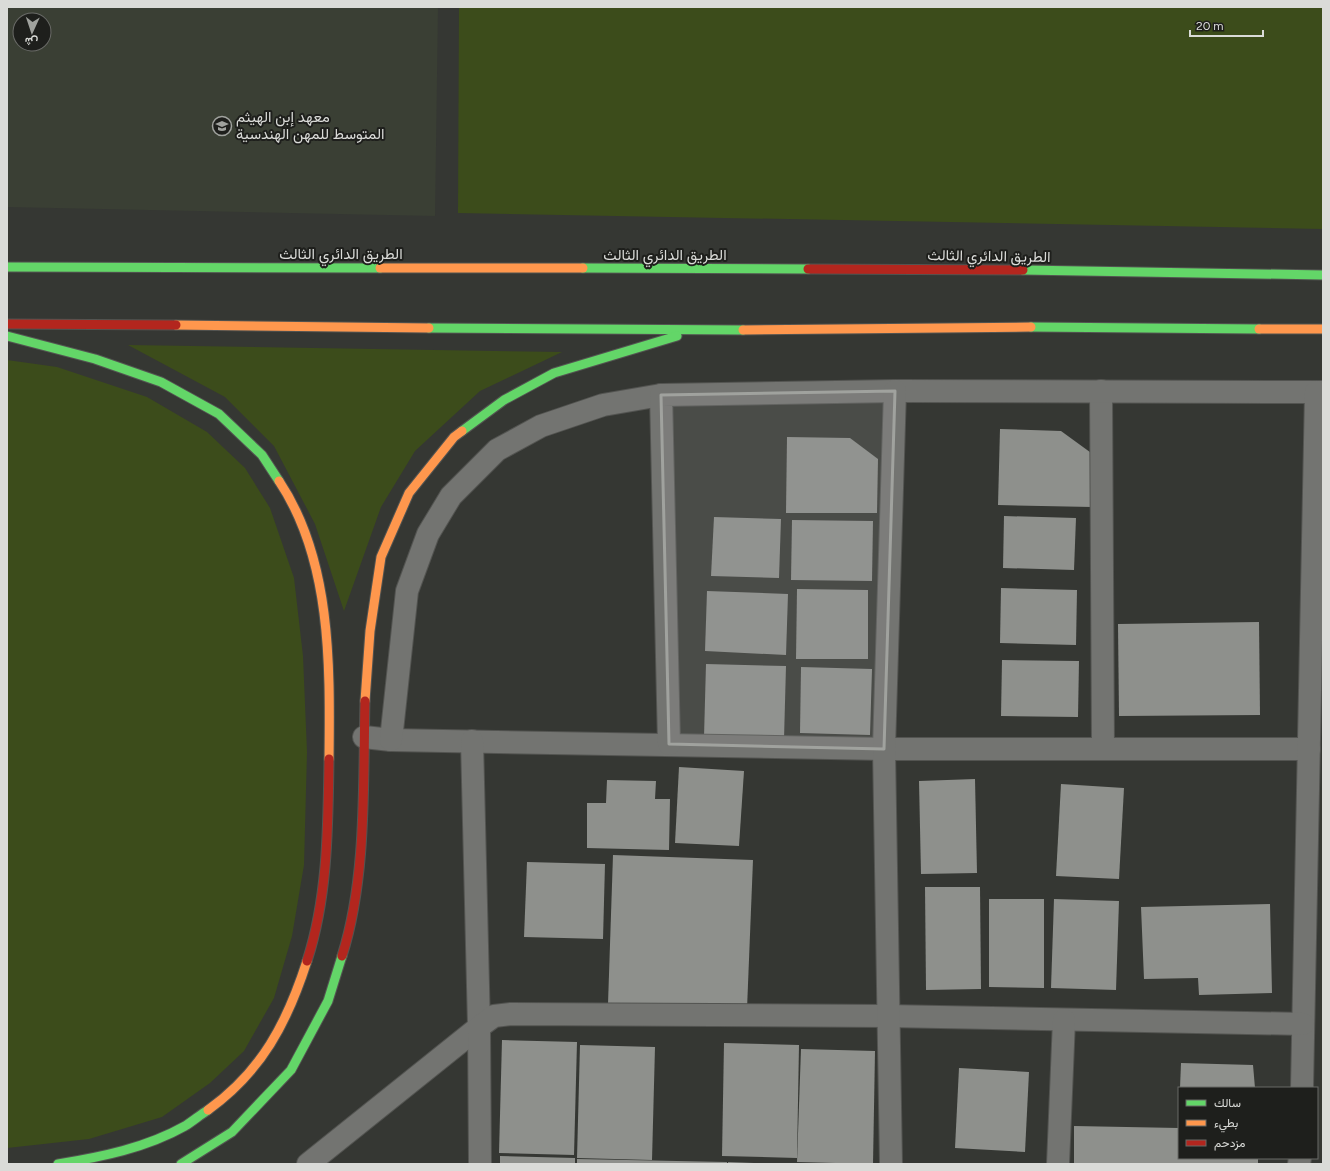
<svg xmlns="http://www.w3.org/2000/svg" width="1330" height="1171" viewBox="0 0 1330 1171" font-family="Figtree,Vazirmatn,sans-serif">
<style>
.built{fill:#3a3f34;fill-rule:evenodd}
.green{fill:#3c4c1b}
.building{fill:#8e908c}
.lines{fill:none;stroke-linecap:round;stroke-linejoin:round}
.street-casing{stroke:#535451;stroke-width:24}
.fast-casing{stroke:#535451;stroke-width:11}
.slow-casing{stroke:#535451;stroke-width:11}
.jam-casing{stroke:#535451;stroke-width:11}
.street{stroke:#737471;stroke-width:22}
.fast{stroke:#63d668;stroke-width:9}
.slow{stroke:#ff974d;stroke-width:9}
.jam{stroke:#b3261e;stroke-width:9}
.marked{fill:#a0a29e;fill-opacity:0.2;stroke:#a0a29e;stroke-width:3;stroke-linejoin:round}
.labels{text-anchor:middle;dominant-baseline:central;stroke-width:4;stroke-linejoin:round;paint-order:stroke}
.poi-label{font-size:15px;fill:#dadbd8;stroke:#1e1f1c;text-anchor:start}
.street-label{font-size:15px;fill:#dadbd8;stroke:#1e1f1c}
</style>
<rect width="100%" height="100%" fill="#353733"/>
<path class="built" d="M7 7H438L435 216 7 207ZM20 20H44V44H20Z"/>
<g class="green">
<path d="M459 7H1323V229L458 213Z"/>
<path d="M128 345 562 352 480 391 415 451 381 507 344 611 315 524 274 446 225 397Z"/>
<path d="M7 360 57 367 147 397 207 432 245 468 270 508 294 578 303 656 307 752 304 865 292 936 274 998 244 1051 210 1083 162 1117 89 1139 7 1148Z"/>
</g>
<g class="building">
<path d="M1000 429 1061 431 1094 455 1092 507 998 505Z"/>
<path d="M787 437 850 438 878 459 877 513H786Z"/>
<path d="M1004 516 1076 518 1074 570 1003 568Z"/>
<path d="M714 517 781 519 779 578 711 576Z"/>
<path d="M792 520 873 521 872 581 791 580Z"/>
<path d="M1001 588 1077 590 1076 645 1000 643Z"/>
<path d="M797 589 868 590V659H796Z"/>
<path d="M707 591 788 594 786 655 705 651Z"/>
<path d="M1259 622 1260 715 1119 716 1118 624Z"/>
<path d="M1002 660 1079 661 1078 717 1001 716Z"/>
<path d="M706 664 786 666 784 739 704 737Z"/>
<path d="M801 667 872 669 870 735 800 733Z"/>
<path d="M679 767 744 771 739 846 675 843Z"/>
<path d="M975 779 977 873 921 874 919 781Z"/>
<path d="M607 780 656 781 655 799H670L669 850 587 848V803H606Z"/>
<path d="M1061 784 1124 788 1119 879 1056 876Z"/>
<path d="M613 855 753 860 747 1009 608 1004Z"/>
<path d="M527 862 605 864 603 939 524 937Z"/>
<path d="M925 887H980L981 989 926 990Z"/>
<path d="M989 899H1044V988L989 987Z"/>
<path d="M1054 899 1119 901 1116 990 1051 988Z"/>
<path d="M1270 904 1272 993 1199 995 1198 978 1144 979 1141 907Z"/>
<path d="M502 1040 577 1042 574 1155 499 1153Z"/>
<path d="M724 1043 799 1045 797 1158 722 1156Z"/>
<path d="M580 1045 655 1047 652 1160 577 1158Z"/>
<path d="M801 1049 875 1051 873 1164 797 1162Z"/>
<path d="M1181 1063 1253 1065 1255 1088H1180Z"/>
<path d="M959 1068 1029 1072 1025 1152 955 1148Z"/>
<path d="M1074 1126 1179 1128V1158H1258V1164H1074Z"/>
<path d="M500 1156 575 1158V1164H500Z"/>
<path d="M577 1159 727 1162V1164H577Z"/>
<path d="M728 1162 754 1163V1164H728Z"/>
</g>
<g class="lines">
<defs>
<g id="street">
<path d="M1101 391 1103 749"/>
<path d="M364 737 391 740 884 749H1309"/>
<path d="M391 740 407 591 428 534 451 496 497 450 541 426 603 405 661 395"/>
<path d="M669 744 661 395 895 391 1323 392"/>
<path d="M1302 1088 1316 392"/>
<path d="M308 1164 479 1027 472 741"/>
<path d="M480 1164 479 1027 494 1016 511 1014 888 1016 1303 1024"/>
<path d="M891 1164 884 749 895 391"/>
<path d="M1058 1164 1064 1020"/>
<path d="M1299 1164 1300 1158"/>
</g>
<g id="fast">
<path d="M7 267 380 268"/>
<path d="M583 268 808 269"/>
<path d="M1023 270 1323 275"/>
<path d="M1031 327 1259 329"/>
<path d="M429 328 743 330"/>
<path d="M7 336 95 359 161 382 219 414 262 455 279 481"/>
<path d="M462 431 504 400 554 373 677 336"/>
<path d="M58 1164C101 1157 146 1148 185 1126 193 1121 200 1115 208 1110"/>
<path d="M181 1164 232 1132 291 1070 328 1001 342 956"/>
</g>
<g id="slow">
<path d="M380 268H583"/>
<path d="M176 325 429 328"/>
<path d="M1259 329H1323"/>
<path d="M743 330 1031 327"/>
<path d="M279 481C332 560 330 667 329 759"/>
<path d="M365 701 370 631 381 557 409 493 454 437 462 431"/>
<path d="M208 1110C262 1071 287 1023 307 961"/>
</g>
<g id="jam">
<path d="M808 269 1023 270"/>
<path d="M7 324 176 325"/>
<path d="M342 956C367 878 363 782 365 701"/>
<path d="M307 961C328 897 328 826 329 759"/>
</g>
</defs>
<use href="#street" class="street-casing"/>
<use href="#fast" class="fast-casing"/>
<use href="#slow" class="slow-casing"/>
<use href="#jam" class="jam-casing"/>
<use href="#street" class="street"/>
<use href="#fast" class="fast"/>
<use href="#slow" class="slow"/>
<use href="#jam" class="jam"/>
</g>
<path class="marked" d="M895 391 884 749 669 744 661 395Z"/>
<defs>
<symbol id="school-ring" viewBox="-11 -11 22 22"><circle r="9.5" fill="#1e1f1c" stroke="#a0a29e" stroke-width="1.5"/><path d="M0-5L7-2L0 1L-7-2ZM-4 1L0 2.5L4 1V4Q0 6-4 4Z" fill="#a0a29e"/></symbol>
</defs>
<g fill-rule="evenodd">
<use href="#school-ring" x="211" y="115" width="22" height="22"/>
</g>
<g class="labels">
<g class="poi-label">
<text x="236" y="117">معهد إبن الهيثم<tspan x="236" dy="17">المتوسط للمهن الهندسية</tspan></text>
</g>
<g class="street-label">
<text x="341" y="254">الطريق الدائري الثالث</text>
<text x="665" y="255">الطريق الدائري الثالث</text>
<text transform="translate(989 256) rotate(1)">الطريق الدائري الثالث</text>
</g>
</g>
<rect width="1330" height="1171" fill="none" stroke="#dadbd8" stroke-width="16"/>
<rect x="1178" y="1087" width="140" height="72" fill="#1e1f1c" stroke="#696a67"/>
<rect x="1186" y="1100" width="20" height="6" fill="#63d668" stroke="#696a67"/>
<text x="1214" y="1107" font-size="12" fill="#dadbd8">سالك</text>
<rect x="1186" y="1120" width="20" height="6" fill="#ff974d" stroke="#696a67"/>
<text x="1214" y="1127" font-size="12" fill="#dadbd8">بطيء</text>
<rect x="1186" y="1140" width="20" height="6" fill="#b3261e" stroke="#696a67"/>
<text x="1214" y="1147" font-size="12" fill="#dadbd8">مزدحم</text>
<g transform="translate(32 32) rotate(183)"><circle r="19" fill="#1e1f1c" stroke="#696a67"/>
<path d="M0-3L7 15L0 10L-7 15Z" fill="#a0a29e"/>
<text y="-6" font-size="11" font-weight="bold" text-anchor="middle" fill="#dadbd8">ش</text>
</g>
<path d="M1190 30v6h73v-6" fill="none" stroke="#dadbd8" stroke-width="2"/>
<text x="1196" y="30" font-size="12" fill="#dadbd8" stroke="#1e1f1c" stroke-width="3" paint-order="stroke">20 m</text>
</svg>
